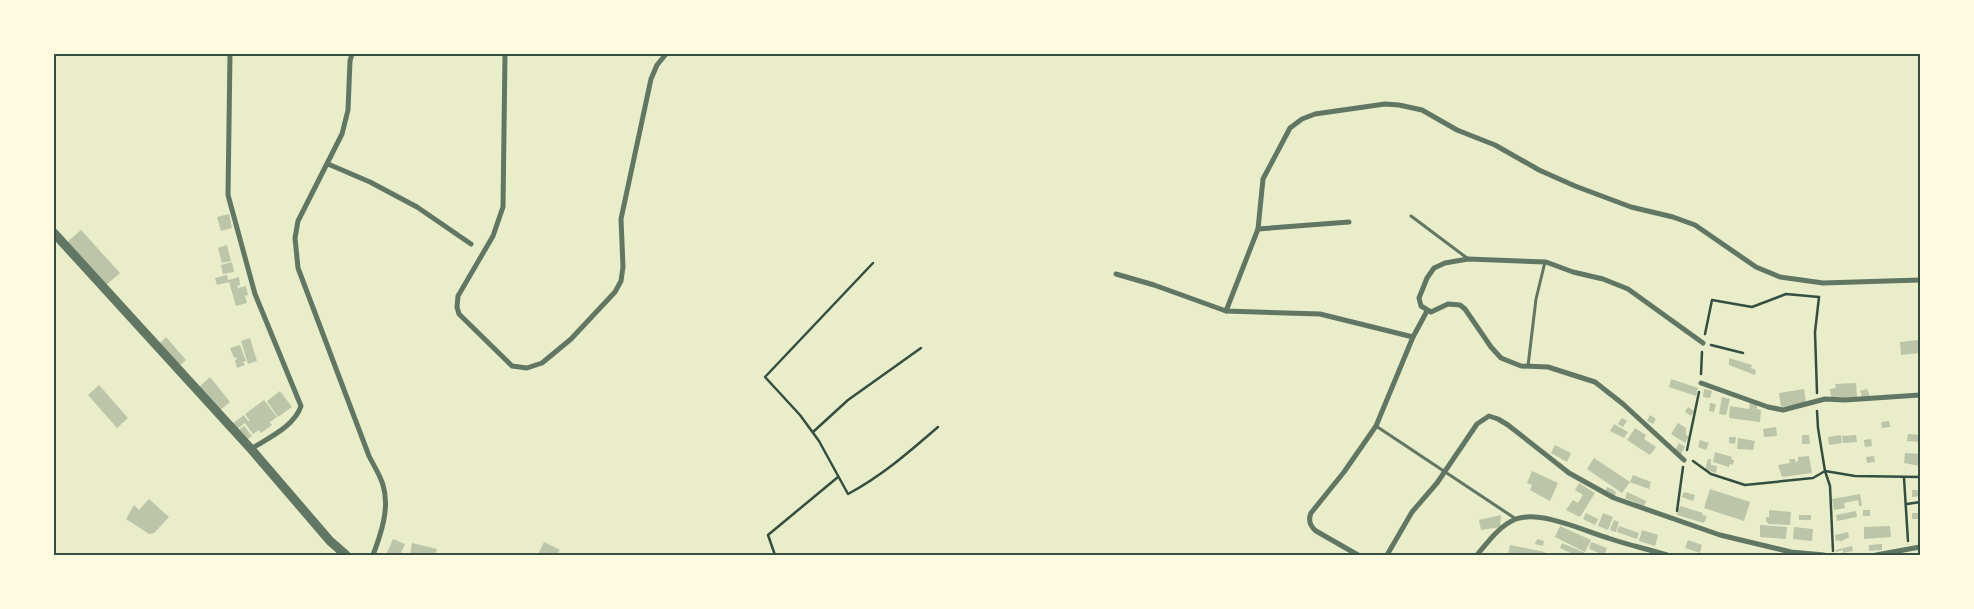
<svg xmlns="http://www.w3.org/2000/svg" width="1974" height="609" viewBox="0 0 1974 609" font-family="Mulish,sans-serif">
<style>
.building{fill:#bcc5a7}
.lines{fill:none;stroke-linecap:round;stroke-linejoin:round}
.path{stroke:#344e41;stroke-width:2.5}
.service{stroke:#617663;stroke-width:3}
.minor{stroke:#617663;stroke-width:5}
.tertiary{stroke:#617663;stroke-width:9}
.neatline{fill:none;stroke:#344e41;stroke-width:2}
</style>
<rect width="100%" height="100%" fill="#e9edc9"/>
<g class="building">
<path d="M229 214 232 228 221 231 217 217Z"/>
<path d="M81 230 120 273 105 286 66 243Z"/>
<path d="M227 245 231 261 222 263 218 248Z"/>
<path d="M232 262 234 272 223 274 221 265Z"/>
<path d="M227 275 228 280 239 277 240 285 237 286 238 288 246 286 248 295 245 296 247 303 236 306 229 282 217 285 215 278Z"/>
<path d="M166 337 186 360 179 366 159 344Z"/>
<path d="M250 338 257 361 248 364 241 341Z"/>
<path d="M1918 338H1920V353L1901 355 1900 342 1918 340Z"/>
<path d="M240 345 246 361 243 362 245 365 237 368 235 360 237 359 236 357 234 358 230 348Z"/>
<path d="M1729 358 1752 365 1751 368 1756 370 1755 375 1729 365Z"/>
<path d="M210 377 230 402 219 411 199 387Z"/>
<path d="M1671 379 1698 388 1696 396 1669 387Z"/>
<path d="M1856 383 1857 397 1831 399 1830 389 1836 388 1835 384Z"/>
<path d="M99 385 128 418 117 428 88 395Z"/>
<path d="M1704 389 1712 391 1710 398 1703 397Z"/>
<path d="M1804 389 1806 403 1781 407 1779 393Z"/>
<path d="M1867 389 1870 396 1863 398 1860 391Z"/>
<path d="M280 391 292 407 278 417 267 401Z"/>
<path d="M1722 397 1730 399 1726 415 1719 414Z"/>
<path d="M264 400 277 417 270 422 272 425 261 433 259 430 253 434 245 423 236 430 232 424 244 415 248 421H250L245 414Z"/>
<path d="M1710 403 1716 404 1714 412 1709 411Z"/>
<path d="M1750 403 1757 404V409L1761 410 1760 422 1729 418 1730 406 1749 409Z"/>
<path d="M1688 407 1694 411 1691 416 1685 412Z"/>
<path d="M1650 415 1656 419 1653 424 1647 421Z"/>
<path d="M1622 418 1627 421 1623 427 1618 424Z"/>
<path d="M1889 421 1890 427 1882 428 1881 422Z"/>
<path d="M1678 423 1686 428V435L1689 437 1685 443 1671 434Z"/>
<path d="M1614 424 1628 432 1624 438 1610 431Z"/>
<path d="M244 426 252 436 245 441 237 431Z"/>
<path d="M1776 427 1777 436 1764 437 1763 429Z"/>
<path d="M1635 428 1646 435 1644 439 1656 447 1650 455 1627 440Z"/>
<path d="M1908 434 1920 435V442L1907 441Z"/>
<path d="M1802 435H1809L1810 444H1802Z"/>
<path d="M1841 435 1842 443 1829 445 1828 437Z"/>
<path d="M1856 435 1857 442 1843 443 1842 436Z"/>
<path d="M1729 437H1736L1735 444 1729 443Z"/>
<path d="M1738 438 1755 441 1753 450 1737 449Z"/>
<path d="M1871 439 1872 446 1865 447 1864 440Z"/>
<path d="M1700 440 1709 443 1706 450 1698 447Z"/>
<path d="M1679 443 1685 447 1681 454 1675 450Z"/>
<path d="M1555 445 1571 453 1567 462 1551 453Z"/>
<path d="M1715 452 1732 457 1731 459 1734 460 1733 465 1730 464 1729 467 1713 462Z"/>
<path d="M1905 453 1920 454V466L1904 463Z"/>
<path d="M1809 456 1812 473 1782 477 1778 465 1790 463 1789 459H1795V462L1798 461V457Z"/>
<path d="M1874 456 1875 462 1867 463 1866 457Z"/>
<path d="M1594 458 1630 482 1622 493 1587 469Z"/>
<path d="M1708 459H1711V465L1717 466 1716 473 1705 469Z"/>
<path d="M1532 471 1558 483 1550 501 1530 490 1532 485 1527 483Z"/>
<path d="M1633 475 1651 482 1649 489 1630 482Z"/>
<path d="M1579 483 1595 493 1580 517 1566 510 1573 500 1578 503 1583 495 1575 490Z"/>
<path d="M1607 487 1614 490 1616 493 1615 497 1605 492Z"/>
<path d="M1710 489 1750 502 1744 521 1704 508Z"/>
<path d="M1912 490H1920V496L1912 497Z"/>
<path d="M1627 492 1646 501 1644 506 1625 498Z"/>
<path d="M1684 492 1695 495 1693 501 1682 497Z"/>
<path d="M1860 494 1862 506H1859L1858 500 1844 503 1845 508 1834 510 1832 499Z"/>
<path d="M149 499 169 517 154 533 149 534 126 519 134 505 139 510Z"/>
<path d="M1680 506 1703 513 1702 515 1707 516 1704 523 1677 515Z"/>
<path d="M1769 510 1791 512 1790 525 1768 524V522H1766V517H1769Z"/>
<rect x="1863" y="510" width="7" height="6"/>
<path d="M1856 511 1857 517 1837 521 1836 515Z"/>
<path d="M1586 513 1598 519 1595 525 1583 519Z"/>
<path d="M1603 513 1613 517 1608 530 1598 526Z"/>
<rect x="1912" y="513" width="8" height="6"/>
<path d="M1501 515 1500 527 1481 530 1479 520Z"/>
<rect x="1799" y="515" width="12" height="5"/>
<path d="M1614 520 1619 522 1616 532 1610 530Z"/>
<path d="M1760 525 1787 527 1786 539 1760 537Z"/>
<path d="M1560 526 1591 540 1585 552 1555 537Z"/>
<path d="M1619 526 1639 533 1637 539 1617 532Z"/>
<path d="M1890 526 1891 537 1864 539V527Z"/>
<path d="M1794 527 1813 529 1812 541 1793 539Z"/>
<path d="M1642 530 1658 535 1655 546 1639 541Z"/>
<path d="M1848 532 1849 537 1840 542 1839 540 1836 541 1835 535Z"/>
<path d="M393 539 405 544 400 555 387 553Z"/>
<path d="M1537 539 1544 541 1543 546 1535 544Z"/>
<path d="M1688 540 1702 545 1700 553 1685 548Z"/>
<path d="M544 542 560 550 557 555H538Z"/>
<path d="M1591 542 1607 548 1604 555 1589 549Z"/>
<path d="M412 543 437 549 435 555H410Z"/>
<path d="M1562 543 1590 555 1570 554V553L1560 548Z"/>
<path d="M1882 544V550L1869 551V545Z"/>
<path d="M1510 545 1545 552 1544 555H1508Z"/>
<path d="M1852 546 1853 551 1843 553V550L1836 552V550Z"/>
</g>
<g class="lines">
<g class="path">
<path d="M873 263 765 377 800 415 819 441 848 494C882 476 909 452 938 427"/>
<path d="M1705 334 1712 300 1752 307 1786 294 1819 297"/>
<path d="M1711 345 1743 353"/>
<path d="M1701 374 1702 352"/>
<path d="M1817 393 1815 332 1819 297"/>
<path d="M1817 411 1818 428 1825 471 1830 486 1833 551"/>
<path d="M813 432 848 400 921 348"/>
<path d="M1687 450 1699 392"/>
<path d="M1693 461 1711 474 1745 485 1813 478 1825 471 1855 476 1920 477"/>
<path d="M1904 478 1908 541"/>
<path d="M1907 504 1920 502"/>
<path d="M1677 511 1683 467"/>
<path d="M775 555 768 535 838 477"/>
</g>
<g class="service">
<path d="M1411 216 1467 258"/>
<path d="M1528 366 1536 299 1545 262"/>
<path d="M1376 426 1516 519"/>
</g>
<g class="minor">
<path d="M230 54 228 195 255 294 301 406C294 427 268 438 251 449"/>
<path d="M352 54 350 61 348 110 342 134 298 221 295 238 298 268 369 456C374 466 380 475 383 485 390 508 381 534 373 555"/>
<path d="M505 54 503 207 493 236 458 296 457 307 459 314 512 366 527 368 542 363 571 339 615 292 621 281 623 267 621 219 651 79 657 65 666 54"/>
<path d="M328 164 370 182 417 207 471 244"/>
<path d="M1258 229 1349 222"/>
<path d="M1116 274 1154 285 1226 311 1320 314 1413 337"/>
<path d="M1226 311 1258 229 1263 179 1290 128 1302 119 1315 114 1385 104 1399 105 1422 110 1457 130 1495 145 1539 170 1575 186 1631 207 1673 217 1695 225 1756 267 1780 277 1823 283 1920 280"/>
<path d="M1701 383 1768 407 1783 410 1825 399 1845 400 1920 395"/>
<path d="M1684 460 1623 404 1595 382 1548 367 1521 366 1501 358 1491 347 1465 309 1460 305 1448 304 1431 312 1421 306 1419 298 1427 278 1434 268 1445 263 1468 259 1546 262 1573 272 1603 279 1628 289 1703 343"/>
<path d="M1358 555 1316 531C1310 526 1308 520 1311 513L1344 472 1376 426 1413 337 1427 311"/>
<path d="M1387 555 1412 512 1437 483 1477 424 1489 416 1498 419 1508 425 1569 473 1614 498 1720 535 1791 552 1824 555"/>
<path d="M1477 555C1487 543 1500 525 1516 519 1540 510 1585 531 1608 538 1628 545 1648 549 1667 555"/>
<path d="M1876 555 1920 547"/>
</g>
<path class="tertiary" d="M54 233 251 449 330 541 346 555"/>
</g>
<rect width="1974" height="609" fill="none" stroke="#fefae0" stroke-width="110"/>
<rect x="55" y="55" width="1864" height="499" class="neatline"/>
</svg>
